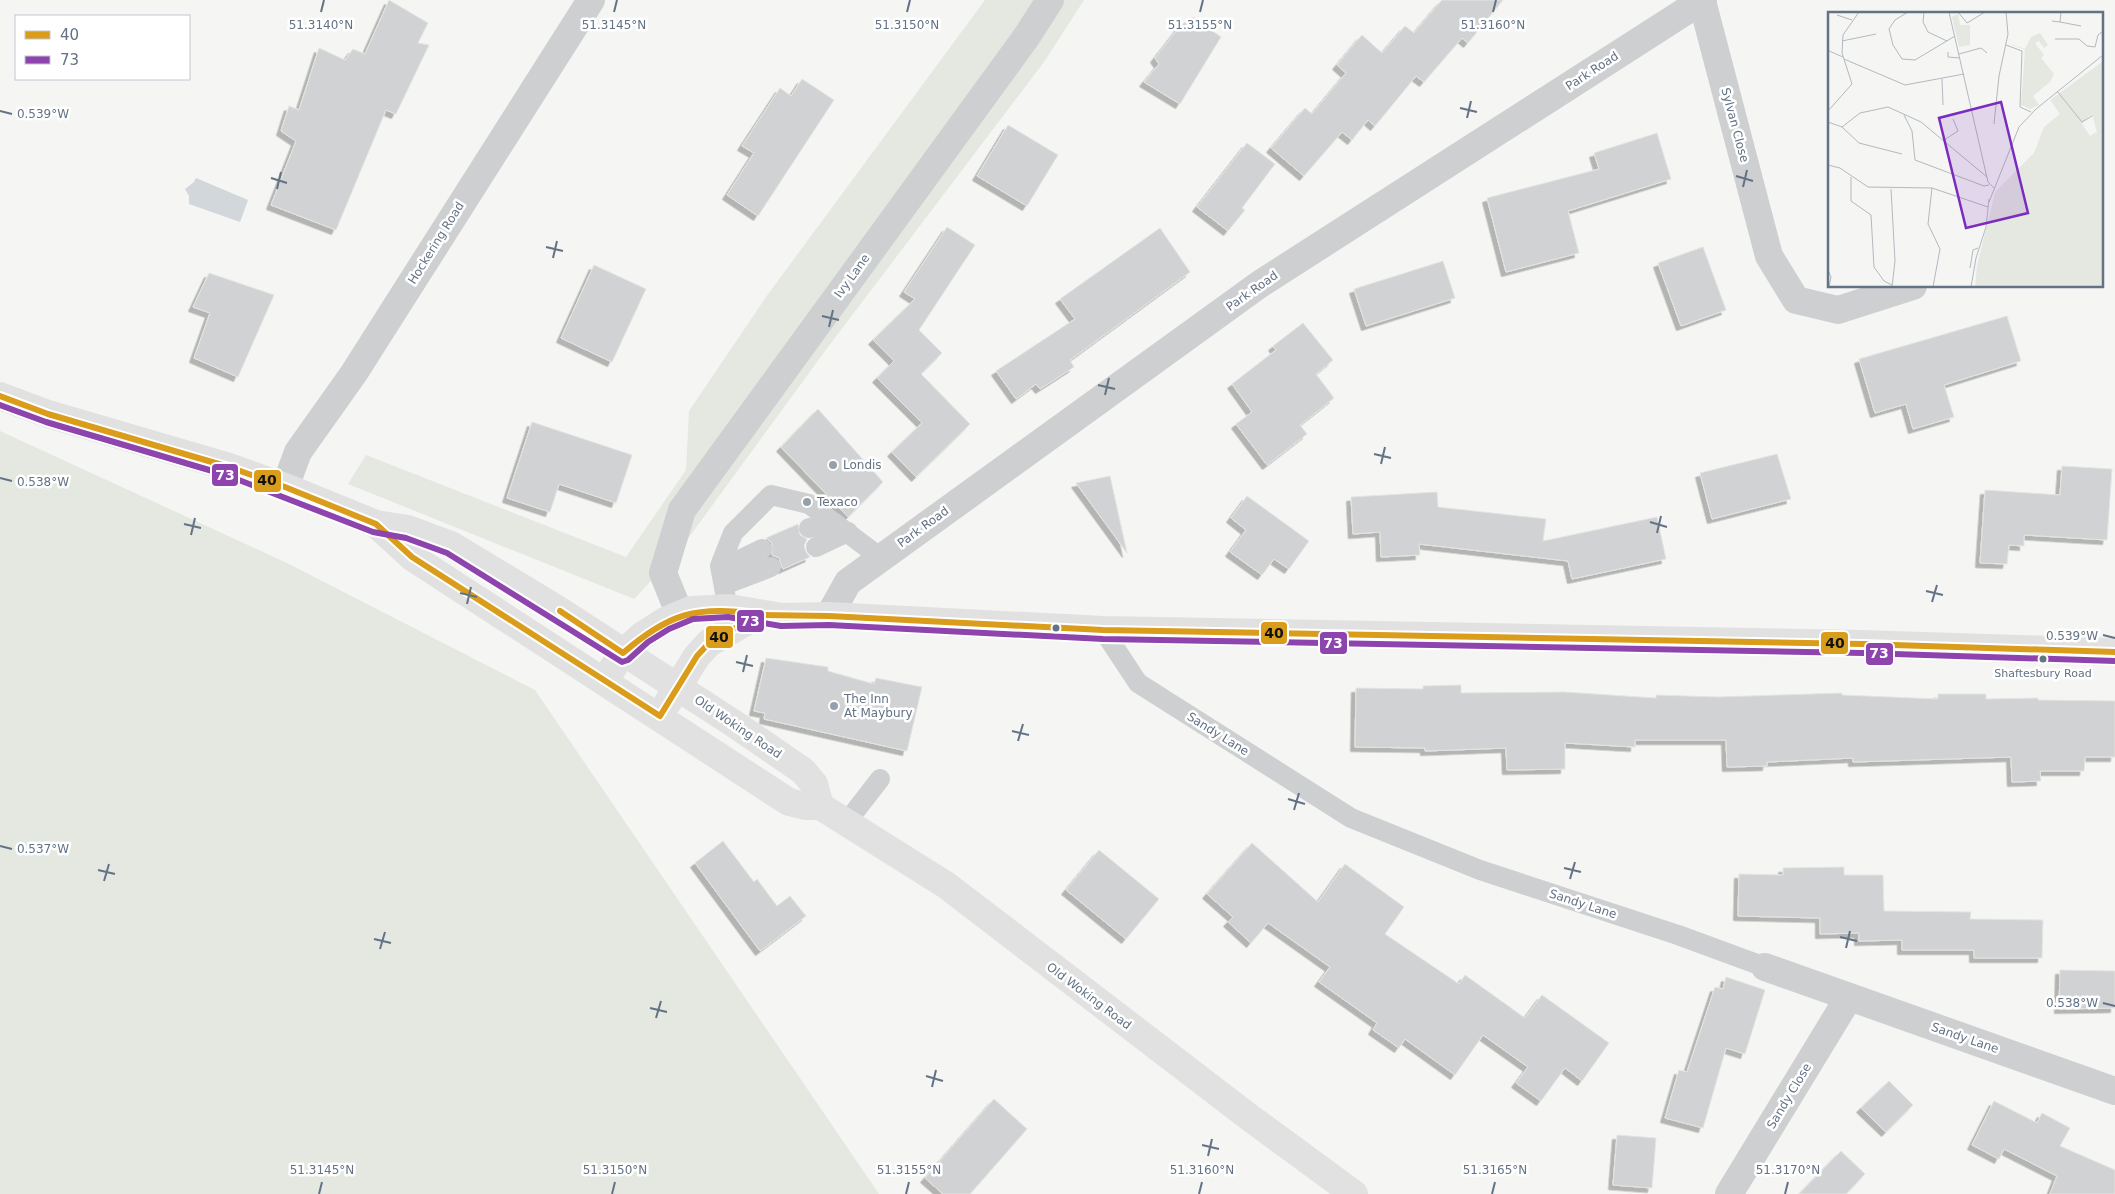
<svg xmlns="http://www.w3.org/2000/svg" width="2115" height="1194" viewBox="0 0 2115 1194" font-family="'DejaVu Sans',sans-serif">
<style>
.green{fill:#e4e8e1}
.water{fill:#d1d7da}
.building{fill:#d1d2d3;stroke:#e4e4e3;filter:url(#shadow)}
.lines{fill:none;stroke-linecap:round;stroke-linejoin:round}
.lane{stroke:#cecfd0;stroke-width:20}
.street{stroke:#cecfd0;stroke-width:28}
.secondary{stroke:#e1e1e2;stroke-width:28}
.bus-1-casing{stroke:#fff;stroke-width:10}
.bus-2-casing{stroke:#fff;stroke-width:10}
.bus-1{stroke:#d99c1b;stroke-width:6}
.bus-2{stroke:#8e44ad;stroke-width:6}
.ticks{fill:none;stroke:#637285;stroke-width:2}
.poi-dot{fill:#96a0ac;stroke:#fff;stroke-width:2}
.bus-dot{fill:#637285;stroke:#fff;stroke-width:2}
.labels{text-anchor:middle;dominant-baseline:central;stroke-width:5;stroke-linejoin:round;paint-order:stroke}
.bus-label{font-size:11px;fill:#637285;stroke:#fff}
.street-label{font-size:12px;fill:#637285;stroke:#fff}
.poi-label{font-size:12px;fill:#637285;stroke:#fff;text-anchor:start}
.inset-road{fill:none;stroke:#b2b9c0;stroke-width:1}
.view{fill:#7b2cbf;fill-opacity:0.15;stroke:#7b2cbf;stroke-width:2.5}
.inset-edge{fill:none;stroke:#637285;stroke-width:2.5}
.ticks-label{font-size:12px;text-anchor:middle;fill:#637285;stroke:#fff;stroke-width:5;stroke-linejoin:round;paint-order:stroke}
.line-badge{stroke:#fff;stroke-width:2}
.badge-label{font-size:14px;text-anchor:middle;font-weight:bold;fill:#fff}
.pale-badge-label{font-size:14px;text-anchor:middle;font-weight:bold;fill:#111}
</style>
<defs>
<filter id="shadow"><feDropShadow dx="-4.5" dy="4.5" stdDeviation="0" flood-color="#0004"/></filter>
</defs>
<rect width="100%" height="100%" fill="#f5f5f3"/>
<g class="green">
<path d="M985 0H1084L1044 62 825 351 679 551 634 599 348 484 366 455 626 557 686 470 689 411 766 297Z"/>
<path d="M0 431 287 563 535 690 879 1194H0Z"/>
</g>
<path class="water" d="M196 178 248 200 240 222 189 204V196L185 189 194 182Z"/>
<g class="building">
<path d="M389 0 428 23 418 43 429 45 396 114 386 110 336 230 271 205 296 141 281 131 289 106 299 110 319 48 345 60 353 49 365 54Z"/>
<path d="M1442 0H1503L1468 43 1462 38 1424 82 1416 76 1375 126 1368 120 1352 140 1342 132 1304 176 1271 148 1305 108 1312 114 1346 73 1337 65 1362 35 1382 53 1405 26 1414 33Z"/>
<path d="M1193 17 1221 37 1180 104 1144 82 1159 64 1155 58 1180 26Z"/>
<path d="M802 79 834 100 758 216 727 195 754 153 742 146 780 88 791 96Z"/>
<path d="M1008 125 1058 155 1027 206 977 176Z"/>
<path d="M1657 133 1671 179 1568 211 1579 253 1506 272 1487 198 1599 169 1594 153Z"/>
<path d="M1247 143 1275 164 1242 208 1245 210 1228 231 1197 207Z"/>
<path d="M947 227 975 245 919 330 942 353 921 374 970 424 916 477 892 452 922 423 877 378 894 361 873 340 915 299 904 292Z"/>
<path d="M1160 228 1190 272 1070 360 1074 367 1040 389 1036 384 1016 399 996 371 1075 319 1060 299Z"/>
<path d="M1703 247 1726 310 1681 326 1658 263Z"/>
<path d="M1443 261 1455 298 1366 326 1354 289Z"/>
<path d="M594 265 646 289 612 362 561 338Z"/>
<path d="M209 273 274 295 238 377 194 358 210 313 193 307Z"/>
<path d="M2007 316 2021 361 1944 385 1954 417 1913 429 1906 404 1875 413 1859 359Z"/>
<path d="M1303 323 1333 360 1316 374 1334 398 1300 425 1307 434 1267 465 1236 424 1252 412 1232 384 1276 350 1273 346Z"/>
<path d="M818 409 883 482 848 517 781 447Z"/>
<path d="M532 422 632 455 616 503 559 484 550 512 507 498Z"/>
<path d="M1777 454 1791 499 1712 519 1700 473Z"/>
<path d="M2062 466 2112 469 2107 540 2024 535V546L2009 545 2007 564 1980 563 1985 490 2060 495Z"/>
<path d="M1110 476 1127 553 1076 483Z"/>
<path d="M1437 492 1438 507 1546 519 1543 541 1657 517 1666 559 1572 579 1568 561 1419 544 1420 555 1381 557 1380 532 1353 534 1351 497Z"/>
<path d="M1247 496 1309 541 1289 569 1274 559 1262 575 1230 552 1246 530 1231 518Z"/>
<path d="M798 524 800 535 807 539 804 546 806 552 810 557 783 569 779 558 772 555V543L766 538Z"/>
<path d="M766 658 828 667V671L874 684 876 678 922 687 907 751 764 719 765 713 754 711Z"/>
<path d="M1461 685V693L1564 692 1656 698V695L1718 697 1842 693V695L1938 699V694H1986V699L2038 698V700L2115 701V757H2085L2084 771H2040L2041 781 2012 782 2011 757 1853 762V758L1767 762V766L1727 767 1726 740H1635V747L1565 743V769L1507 770 1506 748 1425 751V748L1355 747 1356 688 1423 689V686Z"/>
<path d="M723 841 754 882 757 879 777 906 790 896 806 916 760 951 695 863Z"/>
<path d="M1252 843 1318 902 1345 864 1404 907 1385 934 1459 984 1465 975 1525 1018 1542 995 1609 1043 1582 1081 1565 1068 1541 1101 1516 1083 1528 1067 1483 1035 1455 1075 1405 1039 1399 1048 1373 1030 1377 1023 1319 982 1330 967 1268 923 1251 943 1228 922 1233 917 1207 894Z"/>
<path d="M1099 850 1159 899 1126 939 1066 890Z"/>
<path d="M1844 867V875H1883L1884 911 1971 912 1970 919 2043 920 2042 958H1974V950H1902V940L1859 941V933L1820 934V918L1738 916 1739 874 1783 875V868Z"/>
<path d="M2060 970 2115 971V1008L2059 1009Z"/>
<path d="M1726 977 1765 990 1745 1054 1726 1048 1703 1128 1665 1118 1679 1070 1687 1072 1715 987 1723 989Z"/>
<path d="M1889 1081 1913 1105 1886 1132 1861 1108Z"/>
<path d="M994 1099 1027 1129 970 1194H943L925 1178Z"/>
<path d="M1994 1101 2037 1123 2042 1113 2070 1128 2060 1146 2115 1170V1194H2050L2057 1176 2004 1149 1999 1159 1972 1145Z"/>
<path d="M1617 1135 1656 1138 1652 1188 1613 1185Z"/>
<path d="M1841 1151 1865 1174 1846 1194H1799Z"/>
</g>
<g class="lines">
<g class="lane">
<path d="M809 528 835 523"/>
<path d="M816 547 848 532"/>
<path d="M721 569 762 549"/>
<path d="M724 585 771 567"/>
<path d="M730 620 720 566 733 533 771 495 809 504 881 558"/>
<path d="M1103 630 1138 683 1351 818 1480 870 1678 935 1765 967"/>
<path d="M846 823 880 779"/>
</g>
<g class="street">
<path d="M1702 1 1769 256 1796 300 1838 310 1913 286"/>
<path d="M285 487 298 452 354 373 591 0"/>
<path d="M680 615 663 573 682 510 1027 36 1050 0"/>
<path d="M829 616 848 582 1260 284 1703 0"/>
<path d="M1765 967 2115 1091"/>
<path d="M1729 1194 1849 997"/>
</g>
<g class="secondary">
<path d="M0 396 48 414 229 467 285 487 376 524 408 529 451 545 557 609 736 725 803 771 814 784 820 806"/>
<path d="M376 524 412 557 789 802 805 806H820L946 885 1249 1117 1354 1194"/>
<path d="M604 681 623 653 643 635 665 621 691 610 729 608 782 617 829 616 1103 630 1863 644 2115 652"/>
<path d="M668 702 697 656 709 643 758 615"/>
</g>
<defs>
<g id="bus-1">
<path d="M0 396 48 414 229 467 285 487 376 524 412 557 660 716 697 656 709 643 758 615 829 616 1103 630 1863 644 2115 652"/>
<path d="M560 611 623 653C668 614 697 605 756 614"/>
</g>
<path id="bus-2" d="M0 405 46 422 226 475 373 532 406 538 447 553 622 662 628 660 648 642 669 629 693 619 728 617 781 626 829 625 1103 639 1863 653 2115 661"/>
</defs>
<use href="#bus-1" class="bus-1-casing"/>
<use href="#bus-2" class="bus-2-casing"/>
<use href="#bus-1" class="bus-1"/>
<use href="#bus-2" class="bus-2"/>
</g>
<path class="ticks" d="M321 12 324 0M614 12 617 0M907 12 910 0M1200 12 1203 0M1493 12 1496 0M1460 108 1477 112M0 111 12 114M1467 118 1471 101M1736 176 1753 181M271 178 287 183M1743 187 1747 170M277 189 281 172M546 247 563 251M553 258 557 241M822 316 839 320M829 327 833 310M1098 385 1115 389M1105 395 1109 378M1374 454 1391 458M1381 464 1385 447M0 478 12 481M1650 522 1667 527M184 524 201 528M1657 533 1661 516M191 535 195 518M1926 591 1943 595M460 593 477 597M1932 602 1937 585M467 604 471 587M2103 635 2115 638M736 662 753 666M743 672 747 655M1012 731 1029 735M1018 741 1023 724M1288 799 1305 804M1294 810 1299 793M0 846 12 849M1564 868 1581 872M98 870 115 874M1570 879 1575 862M104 881 109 864M1840 937 1857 941M374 939 391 943M1846 948 1850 931M380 949 385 932M2103 1003 2115 1006M650 1008 667 1012M656 1018 661 1001M926 1076 943 1081M932 1087 936 1070M1202 1145 1219 1149M1208 1156 1212 1139M319 1194 322 1182M612 1194 615 1182M906 1194 909 1182M1199 1194 1202 1182M1492 1194 1495 1182M1785 1194 1788 1182"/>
<g class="poi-dot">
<circle cx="833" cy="465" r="5"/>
<circle cx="807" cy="502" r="5"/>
<circle cx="834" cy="706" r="5"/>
</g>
<g class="bus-dot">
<circle cx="1056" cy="628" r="4.5"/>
<circle cx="2043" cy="659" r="4.5"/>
</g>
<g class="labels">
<g class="bus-label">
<text x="2043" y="673">Shaftesbury Road</text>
</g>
<g class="street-label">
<text transform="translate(1592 71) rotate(-33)">Park Road</text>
<text transform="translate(1735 125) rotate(75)">Sylvan Close</text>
<text transform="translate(436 243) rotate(-58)">Hockering Road</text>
<text transform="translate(852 276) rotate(-54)">Ivy Lane</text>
<text transform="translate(1252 291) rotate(-35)">Park Road</text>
<text transform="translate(923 527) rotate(-36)">Park Road</text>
<text transform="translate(738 727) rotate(34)">Old Woking Road</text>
<text transform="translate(1218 734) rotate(32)">Sandy Lane</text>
<text transform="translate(1583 904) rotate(18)">Sandy Lane</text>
<text transform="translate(1089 996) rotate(37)">Old Woking Road</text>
<text transform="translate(1965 1038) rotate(19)">Sandy Lane</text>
<text transform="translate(1789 1096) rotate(-59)">Sandy Close</text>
</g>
<g class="poi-label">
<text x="843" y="465">Londis</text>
<text x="817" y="502">Texaco</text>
<text x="844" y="699">The Inn<tspan x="844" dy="14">At Maybury</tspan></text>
</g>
</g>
<g transform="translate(1828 12)">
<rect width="275" height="275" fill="#f5f5f3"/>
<path d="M130 2 132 13H142V33L131 35 124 5ZM212 21 220 33 216 36 211 29 207 31 216 43 213 46 226 62 222 70 205 84 211 93 202 97 193 93 197 38 180 31 197 37 203 25ZM274 50 275 275H147L149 254 167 180 206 141 216 115 232 102 222 88ZM261 104 265 105 269 120 262 124 254 112Z" fill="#e4e8e1" fill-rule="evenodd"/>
<path class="inset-road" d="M80 0 67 8 61 17 65 33 74 47 87 48 127 24M96 0 95 10 100 20 119 29M121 0 160 170 166 176M130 0 139 11 157 0M9 3 24 8M224 9 232 10 233 0M232 10 253 14M0 26V42M227 27H251L259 34 267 35 270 23 275 19M14 29 48 22M178 33 194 39 192 95 203 100M1 39 15 45M120 40V45L132 46M131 42 153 36 159 41M16 47 77 73 136 62M114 67 115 93M229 79 254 110 264 104M0 99 24 72 14 41 15 23 31 0M76 103 84 119 87 148 156 174 161 173M0 110 14 115 32 101 60 95 93 110 159 165M166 112 171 64 180 22 178 0M14 115 31 131 74 142M116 128 130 119 125 107M0 153 12 156 40 175 104 176 160 195M23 165V189L43 203 46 255 56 269 64 273M104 176 100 212 112 237 105 275M63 177 67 249 64 275M161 190 191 115 208 97 275 43M142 256 145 238 150 236M0 258 3 265 1 275M143 275 148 246 158 215 161 187"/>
<path class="view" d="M173 90 200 201 138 216 111 106Z"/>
<rect width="275" height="275" class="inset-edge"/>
</g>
<g class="ticks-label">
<text x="321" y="29">51.3140°N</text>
<text x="614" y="29">51.3145°N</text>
<text x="907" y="29">51.3150°N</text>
<text x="1200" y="29">51.3155°N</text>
<text x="1493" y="29">51.3160°N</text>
<text x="43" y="118">0.539°W</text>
<text x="43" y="486">0.538°W</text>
<text x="2072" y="640">0.539°W</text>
<text x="43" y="853">0.537°W</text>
<text x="2072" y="1007">0.538°W</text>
<text x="322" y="1174">51.3145°N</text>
<text x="615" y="1174">51.3150°N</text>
<text x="909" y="1174">51.3155°N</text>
<text x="1202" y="1174">51.3160°N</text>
<text x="1495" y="1174">51.3165°N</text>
<text x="1788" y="1174">51.3170°N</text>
</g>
<g class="line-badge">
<rect x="211" y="463" width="28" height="24" rx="5" fill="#8e44ad"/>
<rect x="253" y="469" width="29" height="24" rx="5" fill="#d99c1b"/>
<rect x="736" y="609" width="29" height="24" rx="5" fill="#8e44ad"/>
<rect x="1260" y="621" width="28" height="24" rx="5" fill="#d99c1b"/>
<rect x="705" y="625" width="29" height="24" rx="5" fill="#d99c1b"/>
<rect x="1319" y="631" width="29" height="24" rx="5" fill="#8e44ad"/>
<rect x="1820" y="631" width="29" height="24" rx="5" fill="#d99c1b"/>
<rect x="1865" y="642" width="29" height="24" rx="5" fill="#8e44ad"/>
</g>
<g class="badge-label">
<text x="225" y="480">73</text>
<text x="750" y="626">73</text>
<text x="1333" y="648">73</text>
<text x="1879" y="658">73</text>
</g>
<g class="pale-badge-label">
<text x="267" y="485">40</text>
<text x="1274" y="638">40</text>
<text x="719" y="642">40</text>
<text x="1835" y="648">40</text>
</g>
<rect x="15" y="15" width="175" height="65" fill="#ffffff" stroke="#c1c7ce"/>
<rect x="25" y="31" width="25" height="8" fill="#d99c1b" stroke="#c1c7ce"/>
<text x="60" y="40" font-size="15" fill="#637285">40</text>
<rect x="25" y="56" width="25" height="8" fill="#8e44ad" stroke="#c1c7ce"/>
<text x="60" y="65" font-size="15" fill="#637285">73</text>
</svg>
